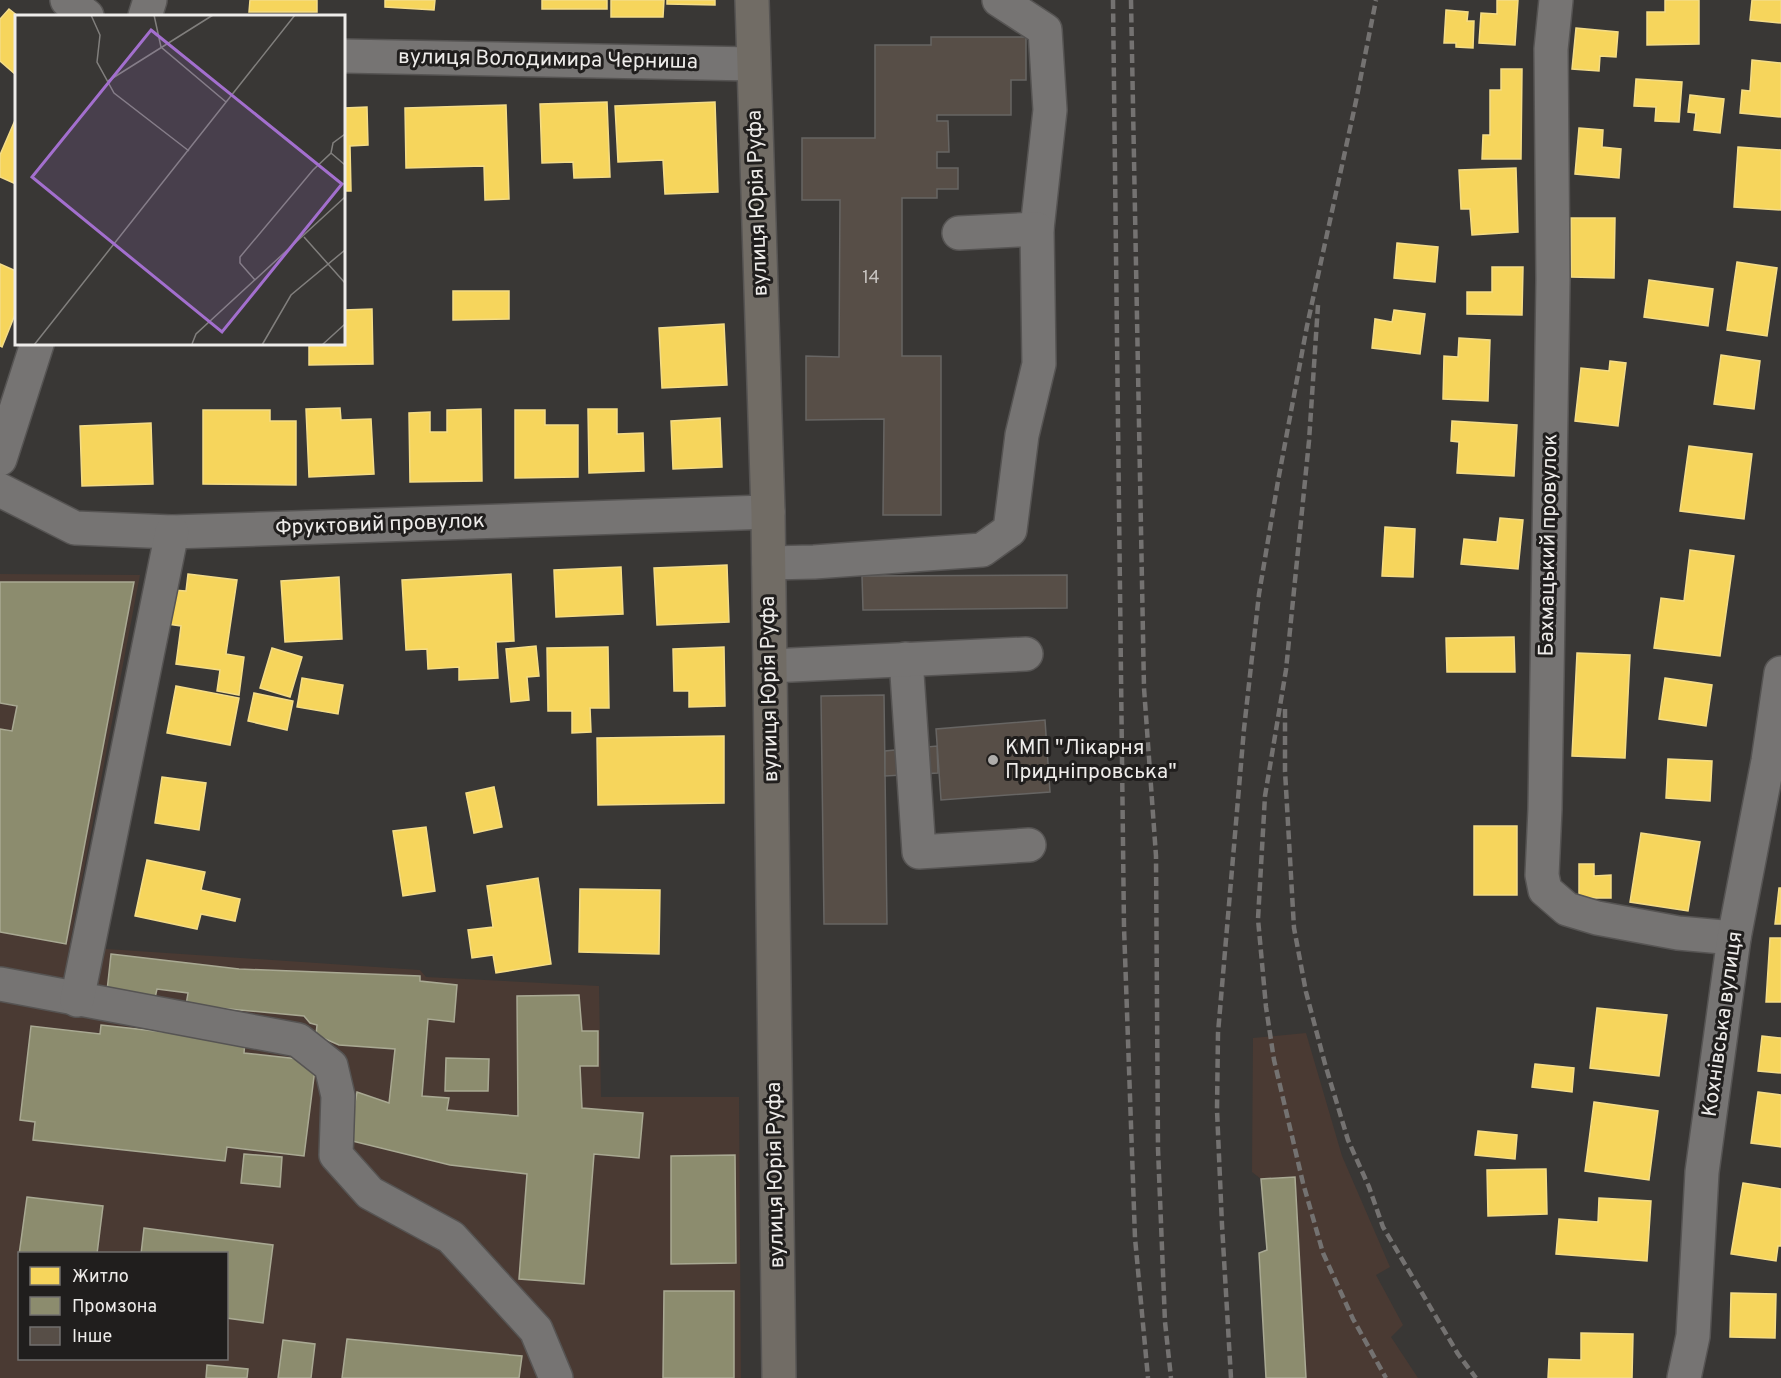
<svg xmlns="http://www.w3.org/2000/svg" width="1781" height="1378" viewBox="0 0 1781 1378" font-family="Overpass,sans-serif">
<style>
.industrial{fill:#4a3a33;fill-rule:evenodd}
.homes{fill:#f6d55c;stroke:#f4dc87;stroke-width:1.5}
.industry{fill:#8c8c6e;stroke:#a9a993;stroke-width:1.5}
.building{fill:#574e47;stroke:#676563;stroke-width:1.5}
.lines{fill:none;stroke-linecap:round;stroke-linejoin:round}
.minor-casing{stroke:#565453;stroke-width:36}
.major-casing{stroke:#565453;stroke-width:36}
.minor{stroke:#767473;stroke-width:33}
.major{stroke:#716c65;stroke-width:33}
.rail{stroke:#747271;stroke-width:4.5;stroke-dasharray:9 4.5;stroke-linecap:butt}
.poi-dot{fill:#afadab;stroke:#201e1d;stroke-width:2}
.labels{text-anchor:middle;dominant-baseline:central;stroke-width:6;stroke-linejoin:round;paint-order:stroke}
.number-label{font-size:18px;fill:#c8c4c1}
.street-label{font-size:21px;fill:#eeecea;stroke:#201e1d}
.poi-label{font-size:21px;fill:#eeecea;stroke:#201e1d;text-anchor:start}
.inset-road{fill:none;stroke:#817f7d;stroke-width:1.5}
.view{fill:#a36fce;fill-opacity:0.15;stroke:#a36fce;stroke-width:3}
.inset-edge{fill:none;stroke:#eeecea;stroke-width:3}
</style>
<rect width="100%" height="100%" fill="#393735"/>
<g class="industrial">
<path d="M0 574 140 575 70 943 107 949 420 970 426 977 599 986 601 1097H739L741 1378H0ZM20 1254H226V1358H20Z"/>
<path d="M1306 1033 1342 1156 1390 1267 1376 1275 1403 1325 1391 1337 1418 1378H1266L1259 1253 1267 1250 1261 1179 1252 1172 1253 1038Z"/>
</g>
<g class="homes">
<path d="M250 0H317V12H249Z"/>
<path d="M385 0H435L434 10 385 7Z"/>
<rect x="542" y="0" width="65" height="9"/>
<path d="M611 0H664L663 17H611Z"/>
<path d="M667 0H715V5L667 4Z"/>
<path d="M1497 0H1518L1515 45 1479 43 1481 13 1497 14Z"/>
<path d="M1665 0H1699V44L1647 45V12H1665Z"/>
<path d="M1752 0H1781V23L1750 20Z"/>
<path d="M9 9 18 16 16 75 0 61V19Z"/>
<path d="M1446 10 1468 12 1467 21H1474L1473 48 1456 47V43H1444Z"/>
<path d="M1576 28 1618 32 1616 57 1600 56 1599 71 1572 69Z"/>
<path d="M1752 60 1781 63V117L1740 113 1742 90 1750 91Z"/>
<path d="M1501 69H1522L1521 159H1482L1483 135H1490V90H1501Z"/>
<path d="M1636 79 1682 82 1679 122 1655 121 1656 107 1634 106Z"/>
<path d="M1690 95 1724 99 1720 133 1694 130 1696 113 1688 112Z"/>
<path d="M607 102 610 177 574 178 573 162 542 163 540 104Z"/>
<path d="M715 102 718 192 665 194 663 160 618 162 615 106Z"/>
<path d="M506 105 509 199 485 200 484 166 406 168 405 108Z"/>
<path d="M367 107 368 145 350 146 351 191H344V108Z"/>
<path d="M16 118V184L0 177V155Z"/>
<path d="M1579 128 1603 130 1602 147 1621 149 1619 178 1575 174Z"/>
<path d="M1738 147 1781 150V210L1734 207Z"/>
<path d="M1516 168 1518 232 1472 235 1470 209H1461L1459 170Z"/>
<path d="M1571 218H1615L1614 278 1571 277Z"/>
<path d="M1397 243 1438 247 1435 282 1394 278Z"/>
<path d="M1737 262 1777 268 1767 336 1727 330Z"/>
<path d="M0 264 16 271V312L2 347 0 346Z"/>
<path d="M1492 267H1523L1522 315 1467 314V292H1492Z"/>
<path d="M1649 280 1713 289 1708 326 1644 317Z"/>
<path d="M453 291H509V319L453 320Z"/>
<path d="M372 309 373 364 309 365V344H344V310Z"/>
<path d="M1394 310 1425 314 1420 354 1372 348 1375 319 1392 322Z"/>
<path d="M724 324 727 385 662 388 659 328Z"/>
<path d="M1459 338 1490 340 1488 401 1443 399 1444 356 1458 357Z"/>
<path d="M1721 355 1760 361 1754 409 1714 404Z"/>
<path d="M1610 361 1626 363 1618 426 1575 421 1581 368 1609 371Z"/>
<path d="M340 408 341 420 371 419 374 474 309 477 306 409Z"/>
<path d="M481 409 482 481 410 482 409 413 430 412V432H447V410Z"/>
<path d="M588 409H617V434L643 433 644 471 589 473Z"/>
<path d="M203 410H270V421H296V485L203 484Z"/>
<path d="M515 410H545V425H578V477L515 478Z"/>
<path d="M720 418 722 467 673 469 671 421Z"/>
<path d="M1452 421 1517 425 1514 476 1457 473 1459 442 1451 441Z"/>
<path d="M151 423 153 484 82 486 80 426Z"/>
<path d="M1689 446 1752 454 1744 519 1680 511Z"/>
<path d="M1500 518 1523 520 1518 569 1461 564 1464 539 1497 542Z"/>
<path d="M1385 527 1415 529 1413 577 1382 576Z"/>
<path d="M1690 550 1734 556 1720 656 1654 648 1661 598 1684 601Z"/>
<path d="M727 565 729 622 657 625 654 568Z"/>
<path d="M621 567 623 614 556 617 554 570Z"/>
<path d="M188 574 237 580 226 654 244 657 239 695 217 691 220 670 176 664 181 626 168 624 173 590 186 591Z"/>
<path d="M511 574 514 641 496 642 498 678 459 680V667L428 669 427 649 406 650 402 580Z"/>
<path d="M339 577 342 639 285 642 281 581Z"/>
<path d="M1514 637 1515 672H1447L1446 638Z"/>
<path d="M536 646 539 676 527 677 529 700 511 702 506 649Z"/>
<path d="M608 647 609 708H590L591 732 572 733V711H548L547 648Z"/>
<path d="M724 647 725 706 689 707V691H674L673 649Z"/>
<path d="M272 648 302 657 290 697 260 688Z"/>
<path d="M1577 653 1630 655 1625 758 1572 756Z"/>
<path d="M302 678 343 685 338 714 297 707Z"/>
<path d="M1665 678 1712 685 1706 726 1659 719Z"/>
<path d="M176 686 239 698 230 745 167 733Z"/>
<path d="M254 693 293 701 287 730 248 721Z"/>
<path d="M724 736V803L598 805 597 738Z"/>
<path d="M1668 759 1712 761 1710 801 1666 798Z"/>
<path d="M162 777 206 783 199 830 155 823Z"/>
<path d="M494 787 502 827 474 833 466 793Z"/>
<rect x="1474" y="826" width="43" height="69"/>
<path d="M426 827 435 891 403 896 393 831Z"/>
<path d="M1641 833 1700 842 1688 911 1630 902Z"/>
<path d="M147 860 205 872 201 890 240 899 235 921 201 914 197 929 135 916Z"/>
<path d="M1579 864H1594V876L1611 875V898H1579Z"/>
<path d="M538 878 551 964 496 973 493 955 472 958 468 930 493 927 487 886Z"/>
<path d="M1779 888H1781V924H1775Z"/>
<path d="M580 889 660 890 659 954 579 952Z"/>
<path d="M1770 938H1781V1002H1766Z"/>
<path d="M1597 1008 1667 1015 1659 1076 1590 1068Z"/>
<path d="M1762 1036 1781 1038V1073L1758 1071Z"/>
<path d="M1535 1064 1574 1068 1572 1092 1532 1087Z"/>
<path d="M1758 1092 1781 1095V1147L1751 1143Z"/>
<path d="M1594 1102 1658 1111 1649 1180 1585 1171Z"/>
<path d="M1478 1131 1517 1135 1515 1159 1475 1155Z"/>
<path d="M1546 1169 1547 1214 1488 1216 1487 1170Z"/>
<path d="M1743 1183 1781 1189V1246H1778L1776 1261 1731 1254Z"/>
<path d="M1599 1198 1651 1201 1647 1261 1556 1254 1559 1219 1598 1222Z"/>
<path d="M1731 1293 1776 1294 1775 1338 1730 1337Z"/>
<path d="M1581 1333 1633 1334 1632 1378H1548L1549 1359 1581 1360Z"/>
</g>
<g class="industry">
<path d="M0 582H134L66 944 0 932V729L12 731 17 706 0 703Z"/>
<path d="M111 954 239 969 420 976V981L457 985 454 1022 428 1019 422 1096 449 1098 447 1110 518 1116 517 996 579 995 582 1031H598V1066H580L582 1108 643 1113 639 1158 594 1154 584 1284 519 1279 527 1174 450 1165 348 1140 357 1092 389 1103 395 1049 339 1045 316 1035 317 1025 310 1023 304 1016 186 1005 188 993 157 989 155 998 107 991Z"/>
<path d="M101 1025 245 1041 244 1053 316 1061 304 1156 227 1147 225 1161 33 1140 35 1122 20 1120 31 1026 100 1034Z"/>
<path d="M446 1058 489 1059 488 1091H445Z"/>
<path d="M244 1154 282 1157 280 1187 241 1183Z"/>
<path d="M735 1155 736 1263 671 1264V1156Z"/>
<path d="M1295 1177 1306 1378H1266L1259 1253 1267 1250 1261 1179Z"/>
<path d="M27 1197 103 1206 97 1254 19 1255Z"/>
<path d="M144 1228 273 1245 263 1323 226 1318V1254H141Z"/>
<path d="M664 1291H734V1378H663Z"/>
<path d="M347 1339 522 1356 519 1378H342Z"/>
<path d="M283 1340 315 1344 311 1378H278Z"/>
<path d="M207 1365 248 1369 247 1378H206Z"/>
</g>
<g class="building">
<path d="M931 37H1026V80H1011V115H937V121H948L949 152H937V168H958V189H937V198H902V356H941V515H883L884 419 806 420V356L839 357 840 200H802V138H875V45H931Z"/>
<path d="M1067 575V608L863 610 862 576Z"/>
<path d="M884 695 887 924H824L821 696Z"/>
<path d="M1045 720 1050 792 941 800 936 729Z"/>
<path d="M937 746 938 773 885 776V751Z"/>
</g>
<g class="lines">
<defs>
<g id="minor">
<path d="M67 0 87 16"/>
<path d="M999 0 1045 30 1050 110 1037 229"/>
<path d="M1556 0 1551 49 1553 280 1545 809 1542 875 1545 890 1567 909 1597 918 1678 933 1734 938"/>
<path d="M145 16 150 0"/>
<path d="M344 56 753 64"/>
<path d="M0 459 37 344"/>
<path d="M0 490 75 528 172 532 768 512"/>
<path d="M769 563 814 562 982 550 1010 530 1022 435 1039 364 1037 229 959 233"/>
<path d="M906 659 919 852 1029 845"/>
<path d="M770 666 1026 654"/>
<path d="M0 984 298 1040 331 1066 338 1096 336 1155 370 1193 451 1237 536 1330 556 1378"/>
<path d="M77 1000 172 532"/>
<path d="M1684 1378 1693 1336 1702 1172 1734 938 1768 761 1781 673"/>
</g>
<path id="major" d="M752 0 768 512 779 1378"/>
</defs>
<use href="#minor" class="minor-casing"/>
<use href="#major" class="major-casing"/>
<use href="#minor" class="minor"/>
<use href="#major" class="major"/>
<g class="rail">
<path d="M1113 0 1124 927 1135 1238 1148 1378"/>
<path d="M1131 0 1144 688 1156 856 1158 1149 1165 1322 1171 1378"/>
<path d="M1318 305 1309 441 1286 670 1265 796 1258 919 1266 1007 1274 1060 1303 1183 1323 1253 1353 1319 1386 1378"/>
<path d="M1285 709V771L1294 928 1306 992 1325 1064 1348 1140 1369 1187 1383 1227 1458 1354 1476 1378"/>
<path d="M1231 1378 1222 1225 1217 1110 1218 1033 1244 729 1259 594 1278 481 1307 326 1356 101 1376 0"/>
</g>
</g>
<circle class="poi-dot" cx="993" cy="760" r="6"/>
<g class="labels">
<g class="number-label">
<text x="871" y="278">14</text>
</g>
<g class="street-label">
<text transform="translate(548 60) rotate(1)">вулиця Володимира Черниша</text>
<text transform="translate(758 203) rotate(-92)">вулиця Юрія Руфа</text>
<text transform="translate(380 525) rotate(-2)">Фруктовий провулок</text>
<text transform="translate(1549 545) rotate(-89)">Бахмацький провулок</text>
<text transform="translate(770 689) rotate(-91)">вулиця Юрія Руфа</text>
<text transform="translate(1723 1024) rotate(-82)">Кохнівська вулиця</text>
<text transform="translate(776 1175) rotate(-91)">вулиця Юрія Руфа</text>
</g>
<g class="poi-label">
<text x="1005" y="748">КМП "Лікарня<tspan x="1005" dy="24">Придніпровська"</tspan></text>
</g>
</g>
<g transform="translate(15 15)">
<rect width="330" height="330" fill="#393735"/>
<path class="inset-road" d="M76 0 85 20 82 47 99 78 174 136M139 0 146 32 211 87M93 66 198 0M316 138 330 150M289 222 330 268M240 265 225 248V242L298 155 316 138 318 128 330 119M177 329 181 319 330 182M19 330 280 0M247 330 276 280 330 235M307 330 330 309"/>
<path class="view" d="M136 15 327 169 207 317 17 162Z"/>
<rect width="330" height="330" class="inset-edge"/>
</g>
<rect x="18" y="1252" width="210" height="108" fill="#201e1d" stroke="#72706f" stroke-width="1.5"/>
<rect x="30" y="1267" width="30" height="18" fill="#f6d55c" stroke="#72706f" stroke-width="1.5"/>
<text x="72" y="1282" font-size="18" fill="#eeecea">Житло</text>
<rect x="30" y="1297" width="30" height="18" fill="#8c8c6e" stroke="#72706f" stroke-width="1.5"/>
<text x="72" y="1312" font-size="18" fill="#eeecea">Промзона</text>
<rect x="30" y="1327" width="30" height="18" fill="#574e47" stroke="#72706f" stroke-width="1.5"/>
<text x="72" y="1342" font-size="18" fill="#eeecea">Інше</text>
</svg>
